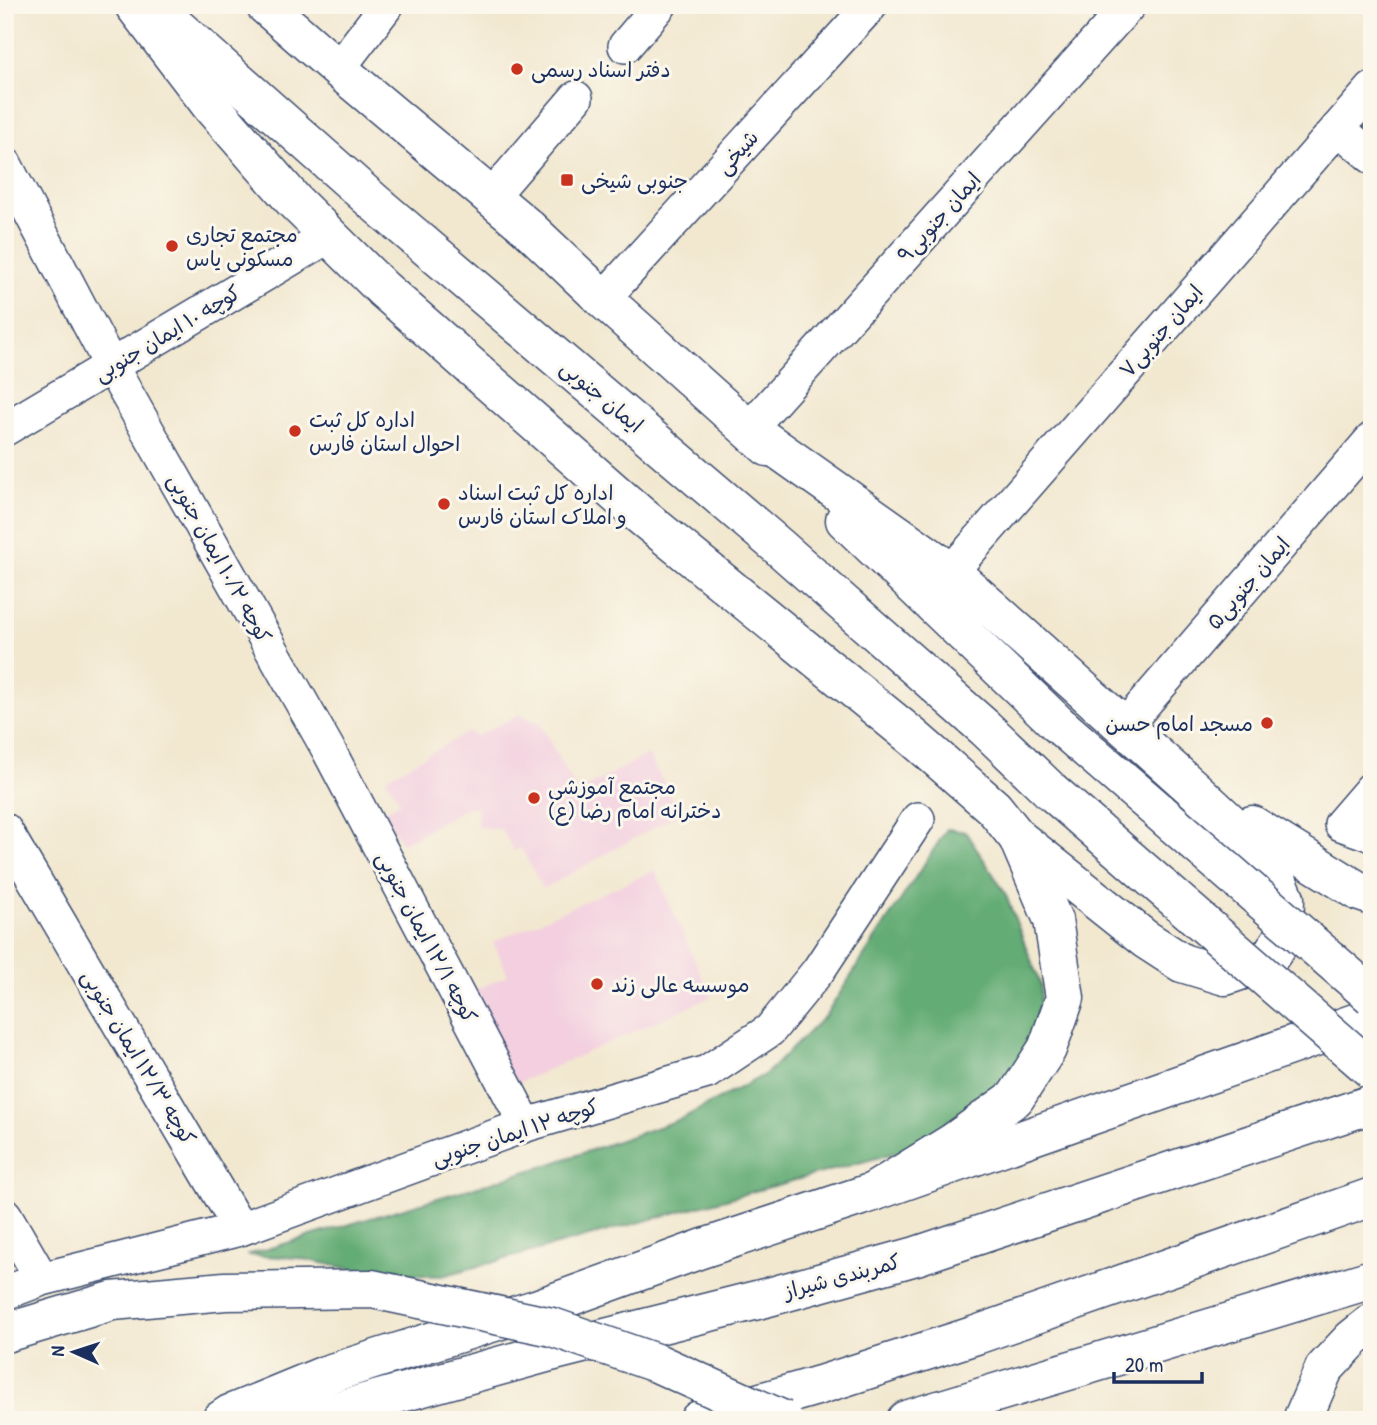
<svg xmlns="http://www.w3.org/2000/svg" width="1377" height="1425" viewBox="0 0 1377 1425" font-family="'Patrick Hand','Playpen Sans Arabic',sans-serif">
<style>
.built{fill:#f3cfdf}
.forest{fill:#64ac74;stroke:#406e69;stroke-width:2}
.lines{fill:none;stroke-linecap:round;stroke-linejoin:round}
.minor-casing{stroke:#3b4b6f;stroke-width:36}
.major-casing{stroke:#3b4b6f;stroke-width:41}
.highway-casing{stroke:#3b4b6f;stroke-width:41}
.minor{stroke:#fff;stroke-width:33}
.major{stroke:#fff;stroke-width:38}
.highway{stroke:#fff;stroke-width:38}
.highway-bridge-casing{stroke:#3b4b6f;stroke-width:41;stroke-linecap:butt}
.highway-bridge{stroke:#fff;stroke-width:38}
.poi-dot{fill:#c8321e;stroke:#fbf7ec;stroke-width:2.5}
.labels{text-anchor:middle;dominant-baseline:central;stroke-width:6;stroke-linejoin:round;paint-order:stroke}
.poi-label{font-size:21px;fill:#1b2f5e;stroke:#fbf7ec;text-anchor:start}
.street-label{font-size:21px;fill:#1b2f5e;stroke:#fbf7ec}
</style>
<rect width="100%" height="100%" fill="#fbf7ec"/>
<filter id="ink" filterUnits="userSpaceOnUse"><feTurbulence type="fractalNoise" baseFrequency=".0143" numOctaves="2"/><feDisplacementMap in="SourceGraphic" scale="14" xChannelSelector="R" yChannelSelector="G"/><feConvolveMatrix kernelMatrix="1 2 1 2 8 2 1 2 1" color-interpolation-filters="sRGB"/></filter>
<filter id="wash" filterUnits="userSpaceOnUse"><feTurbulence type="fractalNoise" baseFrequency=".00686" numOctaves="4" result="noise"/><feDisplacementMap in="SourceGraphic" scale="28" xChannelSelector="R" yChannelSelector="G"/><feGaussianBlur stdDeviation="1.57" result="paint"/><feColorMatrix in="noise" values="0 0 0 0 0 0 0 0 0 0 0 0 0 0 0 0 0 1.4 0 .05"/><feComposite in="paint" operator="in"/></filter>
<g filter="url(#wash)">
<rect width="100%" height="100%" fill="#f2e8d0"/>
<g class="built">
<path d="M520 714 540 724 578 792 648 754 680 813 543 889 521 848 514 851 501 829 477 827 478 807H467L402 844 383 812 400 802 386 778 468 732 476 736Z"/>
<path d="M655 870 711 997 509 1087 467 994 508 975 493 942Z"/>
</g>
<path class="forest" d="M947 829 966 832 1005 893 1041 986 1038 1048 991 1106 910 1149 442 1276 376 1274 298 1258 247 1255 548 1165 681 1119 766 1074 825 1016Z"/>
</g>
<g filter="url(#ink)">
<g class="lines">
<defs>
<g id="minor">
<path d="M625 46 660 5"/>
<path d="M338 69 387 5"/>
<path d="M1338 128 1372 157"/>
<path d="M5 164 111 366 328 749 526 1125"/>
<path d="M491 197 576 98"/>
<path d="M603 299 871 5"/>
<path d="M5 429 329 236"/>
<path d="M749 429 1129 5"/>
<path d="M951 572 1372 89"/>
<path d="M1124 727 1372 439"/>
<path d="M1372 788 1341 824 1372 835"/>
<path d="M5 830 240 1229"/>
<path d="M5 1215 42 1279"/>
<path d="M5 1293 42 1279 240 1229 526 1125 707 1072 770 1030 818 971 918 819"/>
</g>
<g id="major">
<path d="M134 5 212 107 294 201 383 289 640 515 914 738 994 808 1018 838 1145 939 1182 963 1225 976 1266 962 1284 936 1285 898 1268 858 1196 791 951 572 749 429"/>
<path d="M265 5 338 69 527 227 603 299 768 447"/>
<path d="M163 15 375 203 778 546 985 728 1050 790"/>
<path d="M845 520 1058 724"/>
<path d="M1252 825 1360 892 1372 896"/>
<path d="M221 1420 230 1414 325 1375 536 1309 701 1249 873 1192 954 1142 1015 1098 1047 1049 1065 998 1053 920 1020 843"/>
</g>
<g id="highway">
<path d="M873 1192 1372 1017"/>
<path d="M303 1420 550 1352 765 1298 916 1256 1372 1104"/>
<path d="M699 1420 820 1385 976 1335 1372 1197"/>
<path d="M906 1420 1372 1279"/>
<path d="M1302 1420 1324 1369 1352 1339 1372 1323"/>
</g>
</defs>
<use href="#minor" class="minor-casing"/>
<use href="#major" class="major-casing"/>
<use href="#highway" class="highway-casing"/>
<use href="#minor" class="minor"/>
<use href="#major" class="major"/>
<use href="#highway" class="highway"/>
<defs>
<g id="highway-bridge">
<path d="M1058 724 1372 996"/>
<path d="M1050 790 1372 1070"/>
<path d="M5 1333 112 1301 225 1291 372 1289 552 1327 659 1364 783 1420"/>
</g>
</defs>
<use href="#highway-bridge" class="highway-bridge-casing"/>
<use href="#highway-bridge" class="highway-bridge"/>
</g>
</g>
<g class="poi-dot">
<circle cx="517" cy="69" r="7"/>
<rect x="560" y="173" width="14" height="14" rx="3.5"/>
<circle cx="172" cy="246" r="7"/>
<circle cx="295" cy="431" r="7"/>
<circle cx="444" cy="504" r="7"/>
<circle cx="1267" cy="723" r="7"/>
<circle cx="534" cy="798" r="7"/>
<circle cx="597" cy="984" r="7"/>
</g>
<g class="labels">
<g class="poi-label">
<text x="531" y="69">دفتر اسناد رسمی</text>
<text x="581" y="180">جنوبی شیخی</text>
<text x="186" y="234">مجتمع تجاری<tspan x="186" dy="24">مسکونی یاس</tspan></text>
<text x="309" y="419">اداره کل ثبت<tspan x="309" dy="24">احوال استان فارس</tspan></text>
<text x="458" y="492">اداره کل ثبت اسناد<tspan x="458" dy="24">و املاک استان فارس</tspan></text>
<text x="1253" y="723" text-anchor="end">مسجد امام حسن</text>
<text x="548" y="786">مجتمع آموزشی<tspan x="548" dy="24">دخترانه امام رضا (ع)</tspan></text>
<text x="611" y="984">موسسه عالی زند</text>
</g>
<g class="street-label">
<text transform="translate(737 152) rotate(-48)">شیخی</text>
<text transform="translate(939 217) rotate(-48)">ایمان جنوبی۹</text>
<text transform="translate(1161 331) rotate(-49)">ایمان جنوبی۷</text>
<text transform="translate(167 333) rotate(-31)">کوچه ۱۰ ایمان جنوبی</text>
<text transform="translate(602 396) rotate(40)">ایمان جنوبی</text>
<text transform="translate(220 558) rotate(61)">کوچه ۱۰/۲ ایمان جنوبی</text>
<text transform="translate(1248 583) rotate(-49)">ایمان جنوبی۵</text>
<text transform="translate(427 937) rotate(62)">کوچه ۱۲/۱ ایمان جنوبی</text>
<text transform="translate(139 1057) rotate(59)">کوچه ۱۲/۳ ایمان جنوبی</text>
<text transform="translate(515 1132) rotate(-18)">کوچه ۱۲ ایمان جنوبی</text>
<text transform="translate(842 1276) rotate(-15)">کمربندی شیراز</text>
</g>
</g>
<rect width="1377" height="1425" fill="none" stroke="#fbf7ec" stroke-width="28"/>
<g transform="translate(74 1352) rotate(273)" stroke="#fbf7ec" stroke-width="5" paint-order="stroke">
<path d="M0-5L12 26L0 18L-12 26Z" fill="#1b2f5e"/>
<text y="-10" font-size="19" font-weight="bold" text-anchor="middle" fill="#1b2f5e">N</text>
</g>
<path d="M1114 1372v10h88v-10" fill="none" stroke="#1b2f5e" stroke-width="3.5"/>
<text x="1125" y="1372" font-size="21" fill="#1b2f5e" stroke="#fbf7ec" stroke-width="5" paint-order="stroke">20 m</text>
</svg>
